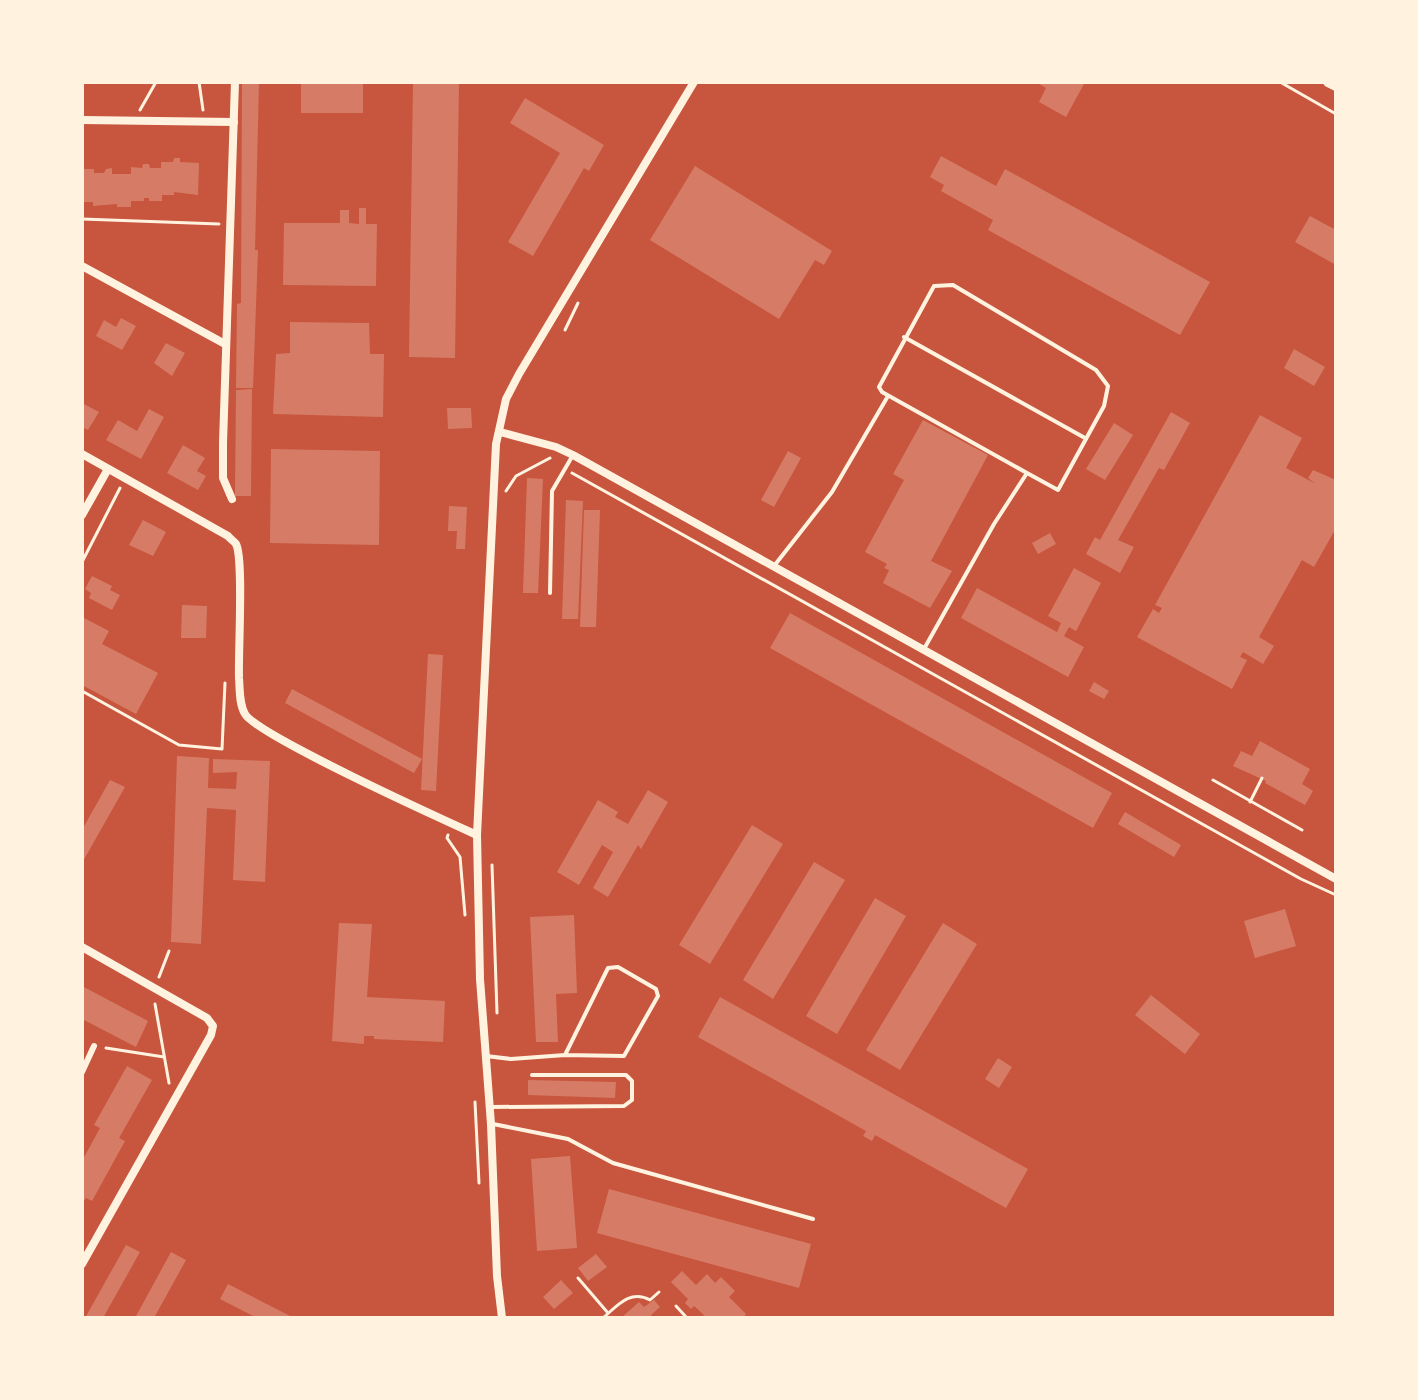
<svg xmlns="http://www.w3.org/2000/svg" width="1418" height="1400" viewBox="0 0 1418 1400" font-family="Overpass,sans-serif">
<style>
.building{fill:#d67c66}
.lines{fill:none;stroke-linecap:round;stroke-linejoin:round}
.path{stroke:#fff3e0;stroke-width:3}
.service{stroke:#fff3e0;stroke-width:4}
.pedestrian{stroke:#fff3e0;stroke-width:6}
.minor{stroke:#fff3e0;stroke-width:8}
.tertiary{stroke:#fff3e0;stroke-width:10}
</style>
<rect width="100%" height="100%" fill="#c8553d"/>
<g class="building">
<path d="M242 82H259L255 250H258L253 388H236L237 304 241 303Z"/>
<rect x="301" y="82" width="62" height="31"/>
<path d="M413 82H459L455 358 409 357Z"/>
<path d="M1036 82H1085L1066 117 1039 102 1046 88Z"/>
<path d="M525 98 604 145 589 171 584 168 533 256 508 242 560 153 510 123Z"/>
<path d="M941 156 996 186 1005 169 1210 282 1180 335 988 230 993 220 941 191 944 185 930 177Z"/>
<path d="M174 158H180V162L199 163 198 195 174 192V195H162V201H149V198H144V201H131V207H117V204L93 206V202H82V169H94V173H104L106 169 112 168V174H131V167L142 168 143 164H149L150 168H161V162H173Z"/>
<path d="M695 166 832 251 824 265 815 260 779 319 650 240Z"/>
<path d="M359 208H366V224H377L376 286 283 285 284 223H340V210H349V223L359 224Z"/>
<path d="M1310 216 1336 230V265L1295 242Z"/>
<path d="M121 318 136 326 122 350 96 336 104 320 116 327Z"/>
<path d="M290 322 369 323 370 354H384L383 417 273 414 276 354 290 353Z"/>
<path d="M166 343 185 353 172 376 154 363Z"/>
<path d="M1294 349 1325 367 1314 386 1284 368Z"/>
<path d="M252 389 251 496H235L236 390Z"/>
<path d="M82 403 99 412 88 430 82 427Z"/>
<path d="M447 408H471L472 428 448 429Z"/>
<path d="M149 409 164 417 141 459 106 440 118 420 137 431Z"/>
<path d="M1171 412 1190 423 1164 470 1159 468 1118 540 1134 547 1120 573 1086 554 1095 537 1100 540Z"/>
<path d="M1260 415 1302 438 1286 468 1316 484 1308 478 1313 470 1336 480V528L1314 567 1302 560 1259 637 1274 646 1263 664 1243 652 1240 657 1247 660 1232 689 1137 637 1153 609 1159 613 1162 608 1155 605Z"/>
<path d="M923 420 988 455 931 561 952 571 930 608 883 583 889 570 884 568 887 564 865 552 904 480 893 474Z"/>
<path d="M1114 423 1133 435 1105 480 1086 469Z"/>
<path d="M183 445 205 458 197 471 206 476 198 490 167 473Z"/>
<path d="M271 449 380 451 379 545 270 543Z"/>
<path d="M788 451 801 458 774 507 761 500Z"/>
<path d="M527 478 543 479 538 593H523Z"/>
<path d="M566 500 583 501 578 619H562Z"/>
<path d="M449 506 467 507 465 549H456L457 531H448Z"/>
<path d="M584 510H600L596 627H580Z"/>
<path d="M143 520 166 532 153 556 129 545Z"/>
<path d="M1050 533 1056 544 1038 554 1032 543Z"/>
<path d="M1074 568 1101 583 1076 631 1069 627 1064 636 1084 647 1068 677 961 618 977 588 1057 632 1061 623 1048 616Z"/>
<path d="M92 576 112 586 110 590 120 595 112 610 89 598 91 593 85 589Z"/>
<path d="M182 605 207 606 206 638H181Z"/>
<path d="M790 613 1112 793 1093 828 770 648Z"/>
<path d="M82 617 109 631 102 644 158 673 136 714 82 685Z"/>
<path d="M428 654 443 655 436 791 421 790Z"/>
<path d="M1094 682 1109 691 1104 699 1089 691Z"/>
<path d="M292 689 422 759 414 773 285 703Z"/>
<path d="M1260 741 1310 769 1302 784 1313 791 1305 805 1265 783 1266 781 1233 766 1241 751 1252 756Z"/>
<path d="M177 756 209 758 208 788 236 789 237 772 213 773V759L270 761 265 882 233 880 236 810 207 808 201 944 171 942Z"/>
<path d="M110 780 125 787 82 863V830Z"/>
<path d="M648 790 668 802 641 849 638 845 608 897 593 888 613 852 602 845 579 885 557 872 598 800 618 812 615 817 628 824Z"/>
<path d="M1125 812 1181 845 1174 857 1118 824Z"/>
<path d="M752 825 783 844 710 964 679 945Z"/>
<path d="M814 862 845 880 773 999 743 980Z"/>
<path d="M875 898 906 916 837 1034 806 1016Z"/>
<path d="M1285 909 1296 946 1255 958 1244 921Z"/>
<path d="M574 915 577 993 556 994 558 1042H536L530 917Z"/>
<path d="M339 923 372 924 367 997 445 1001 443 1042 374 1039V1036H364V1044L332 1041Z"/>
<path d="M943 923 977 944 900 1070 866 1050Z"/>
<path d="M82 986 148 1021 136 1047 82 1019Z"/>
<path d="M1151 995 1200 1034 1185 1054 1135 1015Z"/>
<path d="M720 997 1028 1169 1006 1208 875 1135 872 1141 863 1136 866 1131 698 1037Z"/>
<path d="M998 1058 1012 1067 999 1088 985 1079Z"/>
<path d="M127 1066 152 1080 119 1138 125 1141 92 1201 86 1198 82 1204V1161L100 1128 94 1125Z"/>
<path d="M528 1080 616 1082 615 1098 528 1095Z"/>
<path d="M570 1156 577 1248 537 1251 531 1159Z"/>
<path d="M609 1189 811 1244 799 1288 597 1233Z"/>
<path d="M126 1245 140 1252 103 1318H85Z"/>
<path d="M171 1252 186 1260 154 1318H135Z"/>
<path d="M596 1254 607 1267 588 1281 578 1268Z"/>
<path d="M682 1271 696 1285 707 1274 715 1283 721 1277 735 1291 729 1297 746 1314 743 1318H701L704 1315 694 1306 691 1309 685 1303 688 1299 671 1282Z"/>
<path d="M561 1280 573 1293 554 1309 543 1297Z"/>
<path d="M228 1284 294 1318H257L220 1299Z"/>
<path d="M654 1300 660 1307 651 1315 653 1318H621L639 1302 644 1307Z"/>
</g>
<g class="lines">
<g class="path">
<path d="M199 82 203 110"/>
<path d="M1280 82 1336 114"/>
<path d="M140 110 156 82"/>
<path d="M82 219 219 224"/>
<path d="M565 330 578 303"/>
<path d="M572 473 1301 879 1336 895"/>
<path d="M506 491 516 476 550 458"/>
<path d="M82 562 120 488"/>
<path d="M82 691 179 745 222 749 225 683"/>
<path d="M1213 780 1302 830"/>
<path d="M1250 802 1262 778"/>
<path d="M448 835 447 838 460 857 465 915"/>
<path d="M492 865 497 1013"/>
<path d="M159 977 169 951"/>
<path d="M155 1004 169 1083"/>
<path d="M106 1048 164 1057"/>
<path d="M475 1102 479 1183"/>
<path d="M578 1278 608 1313"/>
<path d="M676 1306 687 1318"/>
<path d="M603 1318C617 1306 630 1289 650 1300L659 1292"/>
</g>
<g class="service">
<path d="M904 337 1085 438"/>
<path d="M774 566 832 492 888 396"/>
<path d="M550 593 552 491 573 455"/>
<path d="M924 649 994 524 1027 473 882 392 879 387 934 286 953 285 1096 370 1108 386 1104 406 1058 490 1027 473"/>
<path d="M486 1056 511 1059 565 1055 608 968 618 967 656 989 658 996 624 1056 565 1055"/>
<path d="M492 1107 624 1106 632 1100V1081L626 1075H532"/>
<path d="M493 1124 568 1139 613 1163 813 1219"/>
</g>
<path class="pedestrian" d="M82 1072 94 1046"/>
<g class="minor">
<path d="M82 120 234 122"/>
<path d="M82 266 225 344"/>
<path d="M500 432 556 447 573 455 1336 879"/>
<path d="M82 454 228 536C230 539 234 541 236 544 244 558 238 654 239 678 240 690 239 704 245 714 257 735 444 820 477 835"/>
<path d="M232 499 223 478V443L235 82"/>
<path d="M82 515 108 469"/>
<path d="M82 947 207 1018 213 1026 211 1035 82 1264"/>
<path d="M502 1318 497 1276 491 1124 480 979 477 835 496 444 506 399 519 374 694 82"/>
</g>
<path class="tertiary" d="M1328 82 1336 86"/>
</g>
<rect width="1418" height="1400" fill="none" stroke="#fff3e0" stroke-width="168"/>
</svg>
